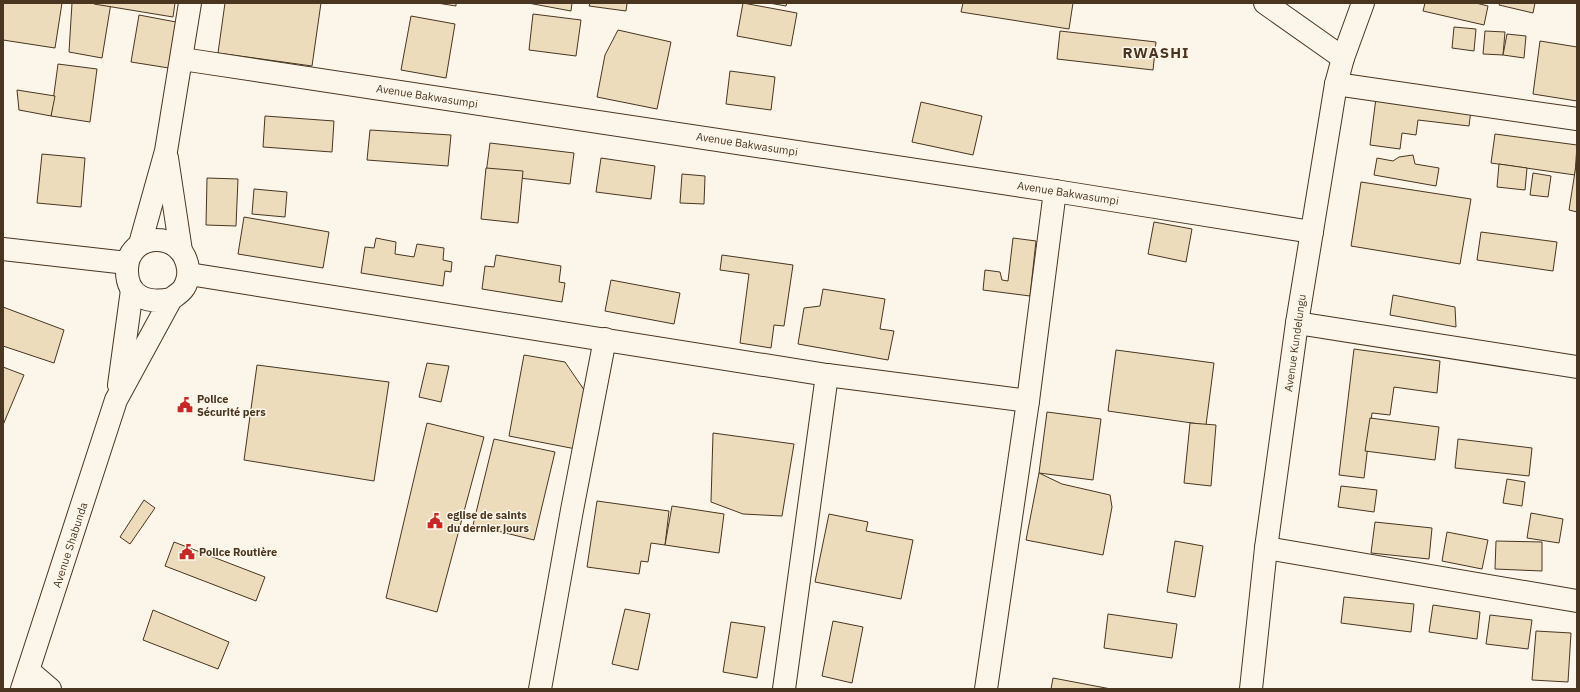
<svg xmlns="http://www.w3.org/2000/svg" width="1580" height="692" viewBox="0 0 1580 692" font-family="'IBM Plex Sans',sans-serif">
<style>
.building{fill:#ecdcbc;stroke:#4a3520}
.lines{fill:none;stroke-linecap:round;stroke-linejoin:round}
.minor-casing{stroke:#4a3520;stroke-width:24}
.minor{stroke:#fbf6e9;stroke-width:22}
.labels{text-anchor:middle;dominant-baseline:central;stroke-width:3;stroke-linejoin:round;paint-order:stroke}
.street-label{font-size:11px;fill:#4a3520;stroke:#fbf6e9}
.poi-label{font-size:11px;font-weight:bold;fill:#4a3520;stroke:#fbf6e9;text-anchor:start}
.district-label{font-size:15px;font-weight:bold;letter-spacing:1px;fill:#4a3520;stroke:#fbf6e9}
</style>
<rect width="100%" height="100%" fill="#fbf6e9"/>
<g class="building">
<path d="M3 3H62L55 48 3 40Z"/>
<path d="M72 3H111L102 58 69 52Z"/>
<path d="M94 3H175L173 17 94 4Z"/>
<path d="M225 3H321L312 66 218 53Z"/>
<path d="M437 3H456V6Z"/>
<path d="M528 3H572L571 11Z"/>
<path d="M590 3H627L626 11 589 6Z"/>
<path d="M743 3 797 13 791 46 737 36Z"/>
<path d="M769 3H787L786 6Z"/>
<path d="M963 3H1073L1069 29 961 12Z"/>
<path d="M1425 3H1476L1488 6 1484 25 1423 11Z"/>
<path d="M1500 3H1535L1533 13 1499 5Z"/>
<path d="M533 14 581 20 576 56 529 50Z"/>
<path d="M139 15 176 22 169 68 131 62Z"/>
<path d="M411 16 455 24 446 78 401 70Z"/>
<path d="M1454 27 1476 29 1474 51 1452 48Z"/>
<path d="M618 30 671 42 657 109 597 97 605 55Z"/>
<path d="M1060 31 1156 42 1153 70 1057 59Z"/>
<path d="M1485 31 1505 32 1503 55 1483 54Z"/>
<path d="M1507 34 1526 36 1524 58 1503 55Z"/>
<path d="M1540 41 1577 47V101L1533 94Z"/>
<path d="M58 64 97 69 90 122 51 116Z"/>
<path d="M730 71 775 77 771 110 726 104Z"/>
<path d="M17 90 55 96 51 116 19 110Z"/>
<path d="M1376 98 1471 110 1469 126 1418 120 1416 135 1402 133 1400 149 1370 145Z"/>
<path d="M921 102 982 116 973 155 912 142Z"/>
<path d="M265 116 334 121 332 152 263 147Z"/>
<path d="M370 130 451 135 448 166 367 160Z"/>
<path d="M1495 134 1577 145 1575 175 1491 163Z"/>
<path d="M490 143 574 153 570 184 486 174Z"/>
<path d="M42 154 85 158 81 207 37 203Z"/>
<path d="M1413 155 1415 164 1439 168 1436 186 1374 175 1377 158 1393 161 1399 157Z"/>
<path d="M601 158 655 166 651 199 596 192Z"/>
<path d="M1577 159V212L1569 210Z"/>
<path d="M1499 164 1527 168 1525 190 1497 187Z"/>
<path d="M486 168 523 171 518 223 481 219Z"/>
<path d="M1533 173 1551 176 1548 197 1530 195Z"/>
<path d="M682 174 705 176 704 204 680 203Z"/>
<path d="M207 178 238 179 236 226 206 225Z"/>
<path d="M1361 182 1471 199 1460 264 1351 246Z"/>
<path d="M254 189 287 192 285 217 252 214Z"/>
<path d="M244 217 329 232 323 268 238 254Z"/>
<path d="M1154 222 1192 229 1186 262 1148 254Z"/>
<path d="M1481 232 1557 242 1553 271 1477 260Z"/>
<path d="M376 238 396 242 395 254 414 257 417 244 444 248 443 260 452 262 451 272 445 271 443 286 361 273 365 247 374 248Z"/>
<path d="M1013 238 1036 241 1030 296 983 290 985 270 1000 272 1002 280 1008 281Z"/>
<path d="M496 255 561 266 559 282 565 283 562 302 482 289 485 266 494 267Z"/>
<path d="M722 255 793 265 784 326 774 325 771 348 740 343 749 274 720 270Z"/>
<path d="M611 280 680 293 674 324 605 311Z"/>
<path d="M823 289 885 299 880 329 894 331 888 360 798 344 804 308 820 306Z"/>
<path d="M1393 295 1455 307 1456 327 1390 315Z"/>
<path d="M3 307 64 330 54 363 3 346Z"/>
<path d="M1354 349 1440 361 1437 393 1394 387 1390 415 1372 413 1364 478 1339 475Z"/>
<path d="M1116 350 1214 363 1206 425 1108 411Z"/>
<path d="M524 355 565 362 591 400 581 450 509 436Z"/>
<path d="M427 363 449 366 441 402 419 397Z"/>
<path d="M257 365 389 382 374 481 244 460Z"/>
<path d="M3 367 24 375 3 425Z"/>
<path d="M1047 412 1101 419 1093 480 1039 473Z"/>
<path d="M1370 418 1439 427 1435 460 1365 451Z"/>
<path d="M427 423 484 437 437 612 386 598Z"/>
<path d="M1190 423 1216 425 1211 486 1184 483Z"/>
<path d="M713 433 794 444 782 516 743 514 711 502Z"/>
<path d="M494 439 555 452 534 540 473 525Z"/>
<path d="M1458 439 1532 448 1529 476 1455 468Z"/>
<path d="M1039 473 1062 484 1110 495 1112 507 1103 555 1026 540Z"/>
<path d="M1507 479 1525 482 1522 506 1503 503Z"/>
<path d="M1341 486 1377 490 1374 512 1338 507Z"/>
<path d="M144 500 155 508 130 544 120 537Z"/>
<path d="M597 501 669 511 665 545 651 543 648 562 641 561 639 574 587 567Z"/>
<path d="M672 506 724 514 719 553 665 545Z"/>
<path d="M1531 513 1563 519 1559 543 1527 538Z"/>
<path d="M829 514 868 522 866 531 913 540 901 599 815 582Z"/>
<path d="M1375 522 1432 528 1429 559 1371 553Z"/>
<path d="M1447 532 1488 540 1482 569 1442 561Z"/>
<path d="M1175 541 1203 546 1195 597 1167 592Z"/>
<path d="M1496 541 1542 542V571L1495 569Z"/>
<path d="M174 542 265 577 256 601 165 566Z"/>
<path d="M1344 597 1414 604 1411 632 1341 623Z"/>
<path d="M1433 605 1480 612 1477 639 1429 632Z"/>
<path d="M625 609 650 614 638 670 612 664Z"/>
<path d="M153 610 229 642 218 669 143 640Z"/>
<path d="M1108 614 1177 624 1172 658 1104 648Z"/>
<path d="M1490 615 1532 620 1528 649 1486 644Z"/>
<path d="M833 621 863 627 852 683 822 676Z"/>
<path d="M731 622 765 627 757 678 723 672Z"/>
<path d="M1536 631 1571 633 1568 682 1532 680Z"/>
<path d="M1053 678 1111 689H1051Z"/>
</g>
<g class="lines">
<defs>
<g id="minor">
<path d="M1265 3 1343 58"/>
<path d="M182 59 1055 191 1312 232"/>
<path d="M1336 84 1577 119"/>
<path d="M167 158 181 251"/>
<path d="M140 244 166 151 190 3"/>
<path d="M3 249 127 263"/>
<path d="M189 274 827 375 1028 401"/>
<path d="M1297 323 1577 367"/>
<path d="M119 385 132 290"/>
<path d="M1266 548 1577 601"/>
<path d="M29 671 50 689"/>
<path d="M22 689 116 400 171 299C175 296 180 293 183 289 187 284 189 275 188 269 184 230 128 231 127 269 126 297 148 304 171 299"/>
<path d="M540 689 572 510 605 339"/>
<path d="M784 689 827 375"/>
<path d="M986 689 1028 401 1055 191"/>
<path d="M1251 689 1266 548 1297 323 1336 84 1343 58 1363 3"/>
</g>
</defs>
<use href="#minor" class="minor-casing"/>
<use href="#minor" class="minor"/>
</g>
<defs>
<symbol id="civic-bare" viewBox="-9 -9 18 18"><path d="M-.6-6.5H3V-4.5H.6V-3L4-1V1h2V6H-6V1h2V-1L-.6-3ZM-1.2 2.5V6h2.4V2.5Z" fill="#c62828" stroke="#fbf6e9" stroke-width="2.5" paint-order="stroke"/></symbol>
</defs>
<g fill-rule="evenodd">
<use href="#civic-bare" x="174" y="394" width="22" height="22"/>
<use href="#civic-bare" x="424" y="510" width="22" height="22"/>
<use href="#civic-bare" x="176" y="541" width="22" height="22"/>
</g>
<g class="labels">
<g class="street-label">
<text transform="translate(427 96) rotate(9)">Avenue Bakwasumpi</text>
<text transform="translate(747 144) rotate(9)">Avenue Bakwasumpi</text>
<text transform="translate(1068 193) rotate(9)">Avenue Bakwasumpi</text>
<text transform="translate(1295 343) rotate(-82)">Avenue Kundelungu</text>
<text transform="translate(70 545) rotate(-72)">Avenue Shabunda</text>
</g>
<g class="poi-label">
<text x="197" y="399">Police<tspan x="197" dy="13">Sécurité pers</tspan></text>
<text x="447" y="515">eglise de saints<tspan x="447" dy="13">du dernier jours</tspan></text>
<text x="199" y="552">Police Routière</text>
</g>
<g class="district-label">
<text x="1156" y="52">RWASHI</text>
</g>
</g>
<rect width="1580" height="692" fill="none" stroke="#4a3520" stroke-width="8"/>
</svg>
